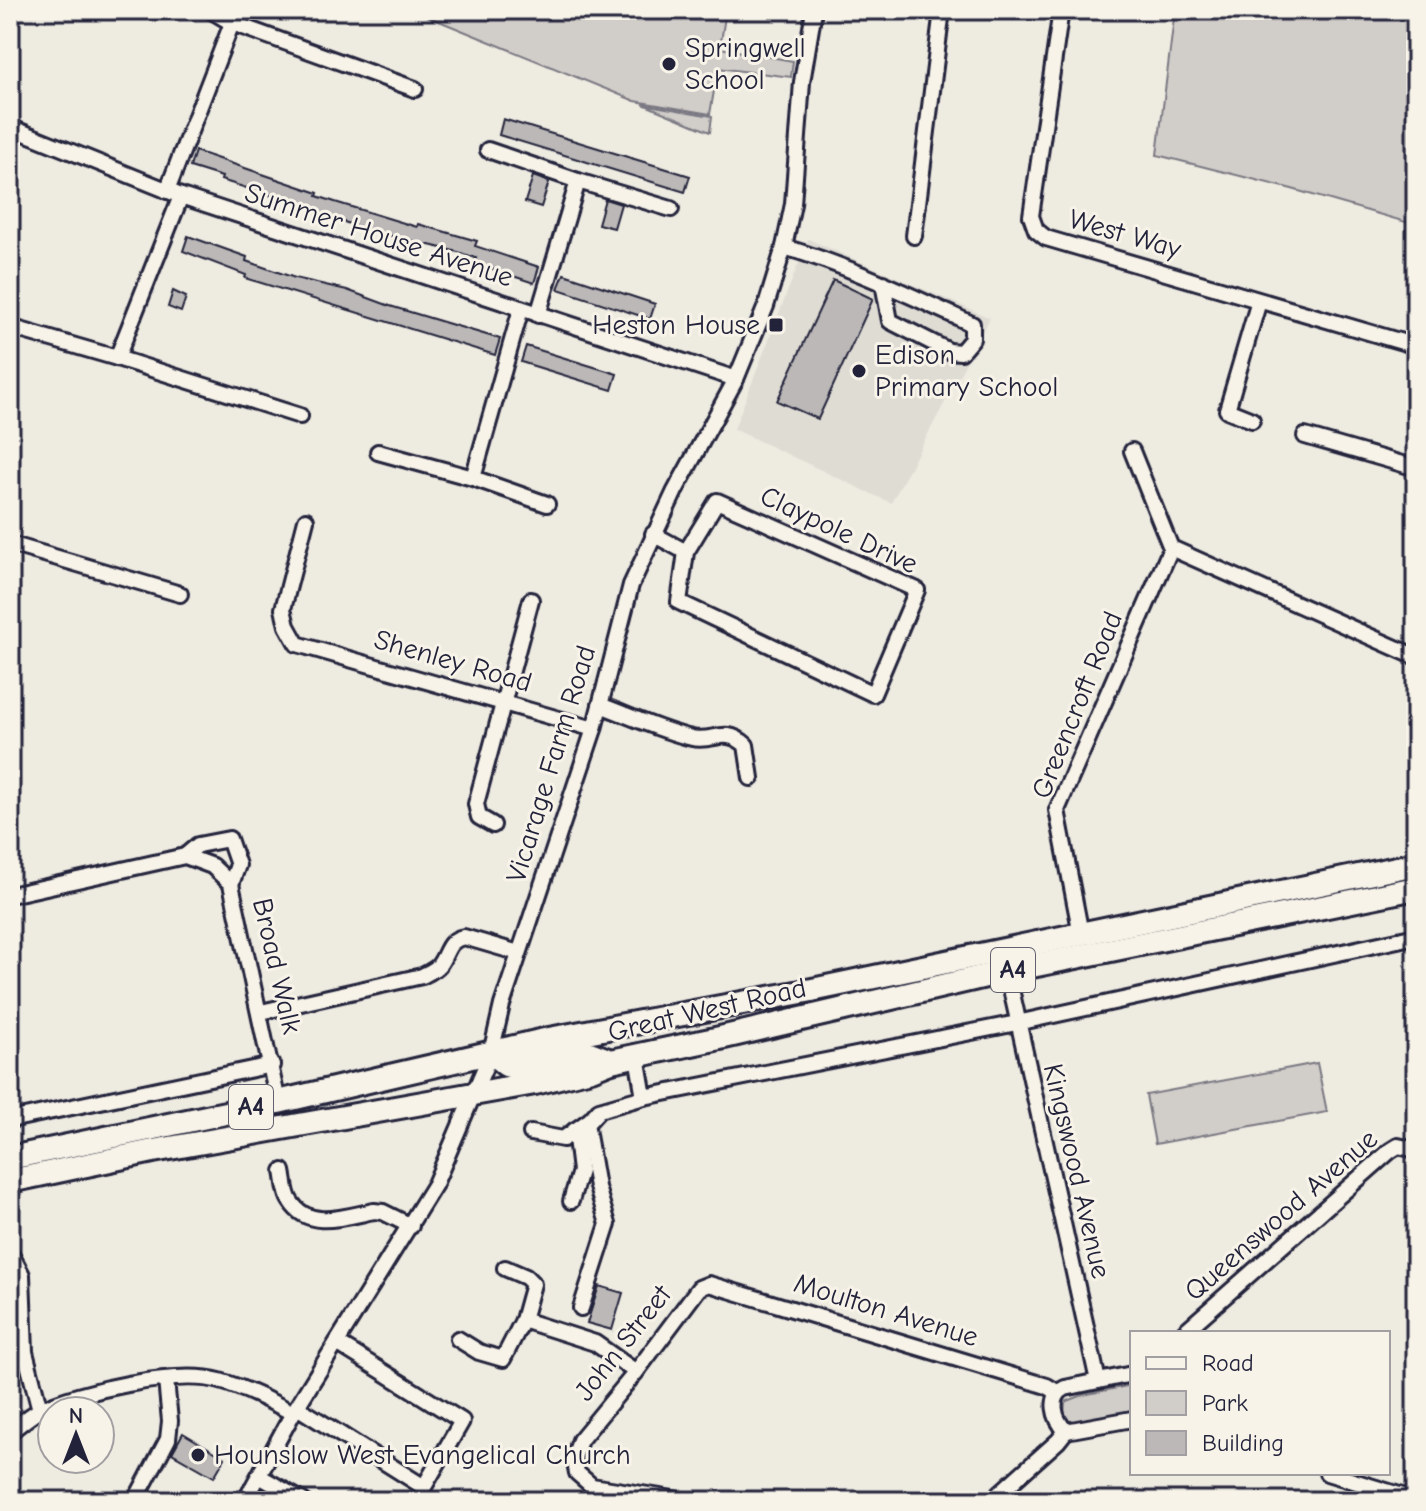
<svg xmlns="http://www.w3.org/2000/svg" width="1426" height="1511" viewBox="0 0 1426 1511" font-family="'Comic Neue',sans-serif">
<style>
.built{fill:#dfdcd4}
.green{fill:#d1cdc9;stroke:#7a7882;stroke-width:2}
.building{fill:#bbb8b7;stroke:#22223b;stroke-width:2}
.lines{fill:none;stroke-linecap:round;stroke-linejoin:round}
.minor-casing{stroke:#22223b;stroke-width:20}
.highway-casing{stroke:#22223b;stroke-width:28}
.minor{stroke:#f7f3e8;stroke-width:14}
.highway{stroke:#f7f3e8;stroke-width:22}
.poi-dot{fill:#22223b;stroke:#f7f3e8;stroke-width:3}
.labels{text-anchor:middle;dominant-baseline:central;stroke-width:6;stroke-linejoin:round;paint-order:stroke}
.shield{fill:#f7f3e8;stroke:#62616f;stroke-width:2}
.shield-label{font-size:26px;font-weight:bold;fill:#22223b}
.poi-label{font-size:28px;fill:#22223b;stroke:#f7f3e8;text-anchor:start}
.street-label{font-size:28px;fill:#22223b;stroke:#f7f3e8}
</style>
<rect width="100%" height="100%" fill="#eeebe1"/>
<filter id="ink" filterUnits="userSpaceOnUse"><feTurbulence type="fractalNoise" baseFrequency=".0125" numOctaves="2"/><feDisplacementMap in="SourceGraphic" scale="16" xChannelSelector="R" yChannelSelector="G"/><feConvolveMatrix kernelMatrix="1 2 1 2 8 2 1 2 1" color-interpolation-filters="sRGB"/></filter>
<g filter="url(#ink)">
<path class="built" d="M808 239 990 318 891 503 734 429Z"/>
<g class="green">
<path d="M412 10H726L720 48 793 61 791 77 718 68 710 114 635 101Z"/>
<path d="M1175 10H1416V225L1292 189 1157 155Z"/>
<path d="M643 104 712 116 710 132Z"/>
<path d="M1317 1063 1327 1112 1155 1144 1146 1095Z"/>
<path d="M1132 1385V1412L1074 1425 1064 1417 1065 1402 1083 1395Z"/>
</g>
<g class="building">
<path d="M503 119 690 176 685 192 499 135Z"/>
<path d="M195 151 318 193 317 196 335 202 417 227 418 224 477 241 475 246 539 267 534 283 474 263 476 258 458 252 375 232 316 213 317 210 221 180 222 177 190 167Z"/>
<path d="M533 176 549 182 541 207 525 202Z"/>
<path d="M605 199 621 204 614 228 598 224Z"/>
<path d="M188 236 247 257 246 261 295 278 347 290 390 306 500 339 495 355 245 278 246 275 183 251Z"/>
<path d="M564 274 655 304 650 319 558 289Z"/>
<path d="M833 280 873 299 818 419 777 401Z"/>
<path d="M173 291 186 297 181 312 168 307Z"/>
<path d="M526 346 617 374 612 390 521 362Z"/>
<path d="M599 1286 623 1293 612 1330 587 1323Z"/>
<path d="M183 1433 225 1458 214 1477 172 1453Z"/>
</g>
<g class="lines">
<defs>
<g id="minor">
<path d="M1061 10 1031 216 1036 230 1046 238 1416 346"/>
<path d="M232 23 415 89"/>
<path d="M10 127 181 196 736 379"/>
<path d="M488 150 578 181 538 315"/>
<path d="M578 181 671 209"/>
<path d="M167 191 232 23 210 10"/>
<path d="M914 236 942 10"/>
<path d="M784 247C850 266 911 296 972 324V339L961 352 949 351 890 321 883 283"/>
<path d="M521 309 473 478 547 504"/>
<path d="M10 327 117 358 181 196"/>
<path d="M117 358 300 416"/>
<path d="M1252 420 1227 410 1259 301"/>
<path d="M1305 436 1416 468"/>
<path d="M378 452 473 478"/>
<path d="M306 520 283 609 287 626 297 644 594 729"/>
<path d="M653 534 686 552 717 501 917 590 873 694 679 602 686 552"/>
<path d="M10 544 180 594"/>
<path d="M1171 548 1416 657"/>
<path d="M600 705C630 716 661 731 692 738 714 743 724 726 746 745L751 778"/>
<path d="M493 825 479 817 476 804 531 600"/>
<path d="M185 856 198 845 229 839 238 865 231 884"/>
<path d="M10 895 185 856 212 866 231 884 278 1102"/>
<path d="M1081 934 1057 810 1171 548 1132 451"/>
<path d="M1007 971 1098 1381"/>
<path d="M261 1012 422 976C428 973 435 970 439 965 448 953 447 940 464 937L519 953"/>
<path d="M637 1056 644 1097"/>
<path d="M10 1120 272 1065"/>
<path d="M531 1133 563 1139 590 1120 599 1110 644 1097 1017 1023 1416 936"/>
<path d="M283 1171C285 1180 285 1194 291 1202 309 1231 347 1216 374 1211L383 1212 411 1226"/>
<path d="M571 1201 580 1171 575 1130"/>
<path d="M10 1252 22 1275 25 1352 40 1410"/>
<path d="M505 1268 526 1277 533 1284 523 1320 595 1343 636 1372"/>
<path d="M581 1308 608 1224 597 1187 586 1123"/>
<path d="M1183 1333 1390 1151 1398 1146 1416 1150"/>
<path d="M458 1339 479 1352 503 1359 523 1320"/>
<path d="M1132 1374 1065 1388C1048 1397 1054 1419 1066 1431L1132 1419"/>
<path d="M297 1407 424 1487 462 1421 337 1343"/>
<path d="M10 1432C20 1424 29 1416 40 1410 78 1391 178 1369 220 1381 245 1388 270 1401 293 1413"/>
<path d="M1327 1473 1416 1500"/>
<path d="M259 1476 303 1501"/>
<path d="M135 1501 168 1439 170 1421 166 1380"/>
<path d="M245 1501 293 1413 435 1184 491 1053 502 1005 594 729 631 585 675 491 736 379 766 306 784 247 793 204 802 82 814 10"/>
<path d="M686 1501 592 1486 577 1473 574 1457 580 1440 636 1372 699 1288 709 1284 1047 1386 1057 1392"/>
<path d="M991 1501 1058 1441 1066 1431"/>
</g>
<g id="highway">
<path d="M491 1053 506 1065 514 1067 587 1052 611 1061"/>
<path d="M10 1158 278 1102 549 1039 812 990 1416 864"/>
<path d="M10 1181 153 1151 535 1083 591 1069 611 1061 720 1038 1007 971 1416 888"/>
</g>
</defs>
<use href="#minor" class="minor-casing"/>
<use href="#highway" class="highway-casing"/>
<use href="#minor" class="minor"/>
<use href="#highway" class="highway"/>
</g>
</g>
<g class="poi-dot">
<circle cx="669" cy="64" r="8"/>
<rect x="768" y="317" width="16" height="16" rx="4"/>
<circle cx="859" cy="371" r="8"/>
<circle cx="198" cy="1455" r="8"/>
</g>
<g class="labels">
<g class="shield">
<rect x="991" y="948" width="44" height="44" rx="6"/>
<rect x="229" y="1085" width="44" height="44" rx="6"/>
</g>
<g class="shield-label">
<text x="1013" y="970">A4</text>
<text x="251" y="1107">A4</text>
</g>
<g class="poi-label">
<text x="685" y="48">Springwell<tspan x="685" dy="32">School</tspan></text>
<text x="760" y="325" text-anchor="end">Heston House</text>
<text x="875" y="355">Edison<tspan x="875" dy="32">Primary School</tspan></text>
<text x="214" y="1455">Hounslow West Evangelical Church</text>
</g>
<g class="street-label">
<text transform="translate(1125 234) rotate(16)">West Way</text>
<text transform="translate(379 235) rotate(18)">Summer House Avenue</text>
<text transform="translate(839 530) rotate(25)">Claypole Drive</text>
<text transform="translate(453 661) rotate(16)">Shenley Road</text>
<text transform="translate(1077 705) rotate(-68)">Greencroft Road</text>
<text transform="translate(551 764) rotate(-73)">Vicarage Farm Road</text>
<text transform="translate(277 966) rotate(77)">Broad Walk</text>
<text transform="translate(707 1010) rotate(-13)">Great West Road</text>
<text transform="translate(1077 1171) rotate(77)">Kingswood Avenue</text>
<text transform="translate(1281 1215) rotate(-41)">Queenswood Avenue</text>
<text transform="translate(886 1310) rotate(17)">Moulton Avenue</text>
<text transform="translate(623 1343) rotate(-52)">John Street</text>
</g>
</g>
<rect width="1426" height="1511" fill="none" stroke="#f7f3e8" stroke-width="40"/>
<rect x="20" y="20" width="1386" height="1471" fill="none" stroke="#22223b" stroke-width="3" filter="url(#ink)"/>
<rect x="1130" y="1331" width="260" height="144" fill="#f7f3e8" stroke="#a29fa3" stroke-width="2"/>
<rect x="1146" y="1357" width="40" height="12" fill="#f7f3e8" stroke="#a29fa3" stroke-width="2"/>
<text x="1202" y="1371" font-size="24" fill="#22223b">Road</text>
<rect x="1146" y="1391" width="40" height="24" fill="#d1cdc9" stroke="#a29fa3" stroke-width="2"/>
<text x="1202" y="1411" font-size="24" fill="#22223b">Park</text>
<rect x="1146" y="1431" width="40" height="24" fill="#bbb8b7" stroke="#a29fa3" stroke-width="2"/>
<text x="1202" y="1451" font-size="24" fill="#22223b">Building</text>
<g transform="translate(76 1435)"><circle r="38" fill="#f7f3e8" stroke="#a29fa3" stroke-width="2"/>
<path d="M0-6L14 30L0 20L-14 30Z" fill="#22223b"/>
<text y="-12" font-size="22" font-weight="bold" text-anchor="middle" fill="#22223b">N</text>
</g>
</svg>
